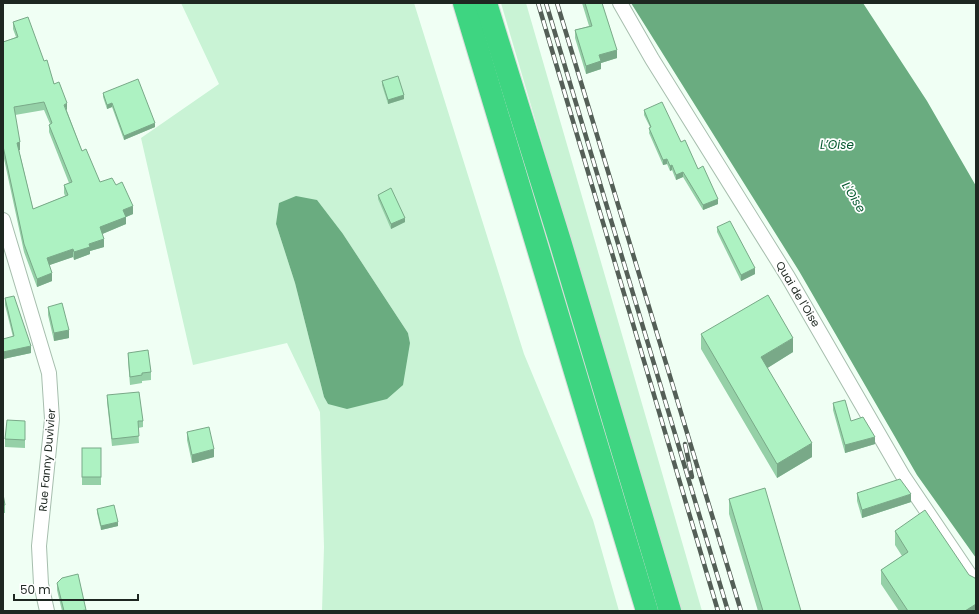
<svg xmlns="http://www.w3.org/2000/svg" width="979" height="614" viewBox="0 0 979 614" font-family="Poppins,sans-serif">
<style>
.green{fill:#c9f3d5;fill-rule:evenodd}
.water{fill:#6aac80}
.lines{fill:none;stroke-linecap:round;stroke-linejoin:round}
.street-casing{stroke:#a7beae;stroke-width:16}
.highway-casing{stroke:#dbdcdb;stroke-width:24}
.street{stroke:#fff;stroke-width:14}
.highway{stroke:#3ed581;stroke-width:22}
.rail-casing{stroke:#545f57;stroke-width:4.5}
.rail{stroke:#fff;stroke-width:3;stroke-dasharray:9;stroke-linecap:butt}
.wall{fill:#95d0a7;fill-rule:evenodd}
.shaded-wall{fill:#79a988}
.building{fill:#adf2c2;stroke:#79a988;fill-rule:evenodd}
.labels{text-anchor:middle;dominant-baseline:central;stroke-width:3.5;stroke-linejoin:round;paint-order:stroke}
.street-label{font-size:11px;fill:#1e2721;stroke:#fff}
.water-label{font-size:12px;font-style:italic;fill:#075930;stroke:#fff}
</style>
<rect width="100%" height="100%" fill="#f0fff4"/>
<g class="green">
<path d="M181 3H414L524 354 593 520 619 611H322L324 547 320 412 287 343 193 365 141 138 219 84ZM276 224 343 234 408 333 410 343 328 404 324 397 295 283Z"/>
<path d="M501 3H526L702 611H679Z"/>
</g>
<g class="water">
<path d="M631 3H863L927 101 976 186V558L917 475 799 271Z"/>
<path d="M296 196 317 200 343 234 408 333 410 343 403 385 387 399 347 409 328 404 324 397 295 283 276 224 279 203Z"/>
</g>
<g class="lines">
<defs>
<g id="street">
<path d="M620 3 652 59 788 277 903 476 976 584"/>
<path d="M3 220 49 373 52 419 39 546 41 584 47 611"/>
</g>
<g id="highway">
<path d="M464 3 647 611"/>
<path d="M486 3 560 241 670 611"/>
</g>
</defs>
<use href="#street" class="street-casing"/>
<use href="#highway" class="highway-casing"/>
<use href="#street" class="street"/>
<use href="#highway" class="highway"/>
<defs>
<g id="rail">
<path d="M538 3 718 611"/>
<path d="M546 3 728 611"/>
<path d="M557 3 741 611"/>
<path d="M685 444 692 477"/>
</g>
</defs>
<use href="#rail" class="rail-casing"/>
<use href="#rail" class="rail"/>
</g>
<g class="wall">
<path d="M582 3H602L617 58 601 63V69L586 74 575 38V30L589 26Z"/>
<path d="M13 22 44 61 67 111 82 151 100 182 116 185 133 214 126 217V224L102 234 104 247 90 251V254L74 260 73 257 49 265 52 281 37 287 24 252 3 154V42L16 37 13 29ZM44 110 50 124 49 125V132L69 183 64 185V193L65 196 33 209 19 150H20L15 115Z"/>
<path d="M382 81 404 99 388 104 382 85Z"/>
<path d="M103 93 155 127 124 140 112 107 107 109 103 97Z"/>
<path d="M644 110 681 142 698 169 718 204 703 210 683 177 676 180 672 170 670 171 667 164 663 165 649 133 650 127 644 115Z"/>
<path d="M378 195 405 222 391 229 378 199Z"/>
<path d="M717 227 755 274 741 281 717 232Z"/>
<path d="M5 298 31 353 3 359V339L13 337 5 305Z"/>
<path d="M48 307 69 338 54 341 48 315Z"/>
<path d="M701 334 793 352 767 368 812 457 777 478 701 349Z"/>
<path d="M128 353 151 372V380L142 381V383L130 385 128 361Z"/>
<path d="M107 395 143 421V427L138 428 139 443 112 446 107 402Z"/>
<path d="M833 403 851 421 875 444 845 453 833 410Z"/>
<path d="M25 421V448L5 447V439Z"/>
<path d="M187 432 214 457 192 463 187 440Z"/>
<path d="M101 448V485H82V477Z"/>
<path d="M857 493 911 502 862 518 857 501Z"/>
<path d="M3 494 5 505V513H3Z"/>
<path d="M729 499 801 611H758L729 514Z"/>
<path d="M97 509 118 526 101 530 97 513Z"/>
<path d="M895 531 969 575 976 611H899L881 584V570L902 556 895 545Z"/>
<path d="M57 583 86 611H62L57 590Z"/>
</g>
<g class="shaded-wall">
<path d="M617 50V58L601 63V69L586 74V66L599 55Z"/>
<path d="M404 95V99L388 104V100Z"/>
<path d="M67 103V111L64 105Z"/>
<path d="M112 103V107L107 109V105Z"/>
<path d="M155 123V127L124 140V136Z"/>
<path d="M20 142V150L17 151V143Z"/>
<path d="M667 159V164L663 165V160Z"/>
<path d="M672 165V170L670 171V166Z"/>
<path d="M683 172V177L676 180V175Z"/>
<path d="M718 199V204L703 210V205Z"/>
<path d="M133 206V214L126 217V224L100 235V227L123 210Z"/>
<path d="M405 218V222L391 229V224Z"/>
<path d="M104 239V247L90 251V254L74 260V252L89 244Z"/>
<path d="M73 249V257L47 266V258Z"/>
<path d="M755 268V274L741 281V275Z"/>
<path d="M52 273V281L37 287V279Z"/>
<path d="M69 330V338L54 341V333Z"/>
<path d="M793 338V352L761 372V357Z"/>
<path d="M31 346V353L3 359V352Z"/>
<path d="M875 437V444L845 453V445Z"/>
<path d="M812 443V457L777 478V464Z"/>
<path d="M214 449V457L192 463V455Z"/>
<path d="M911 494V502L862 518V510Z"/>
<path d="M118 522V526L101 530V526Z"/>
<path d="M976 604V611H965Z"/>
</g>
<g class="building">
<path d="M585 3H602L617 50 599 55 601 61 586 66 575 30 592 26Z"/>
<path d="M28 17 44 61 47 60 54 84 59 82 67 103 64 105 82 151 86 149 100 182 112 178 116 185 122 182 133 206 123 210 126 217 100 227 104 239 89 244 90 247 74 252 73 249 47 258 52 273 37 279 24 244 3 146V42L18 37 13 22ZM44 102 52 123 49 125 72 182 64 185 68 195 33 209 17 143 20 142 14 107Z"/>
<path d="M398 76 404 95 388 100 382 81Z"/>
<path d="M138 79 155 123 124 136 112 103 107 105 103 93Z"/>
<path d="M662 102 681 142 685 140 698 169 703 166 718 199 703 205 683 172 676 175 672 165 670 166 667 159 663 160 649 128 651 127 644 110Z"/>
<path d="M391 188 405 218 391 224 378 195Z"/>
<path d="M730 221 755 268 741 275 717 227Z"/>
<path d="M768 295 793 338 761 357 812 443 777 464 701 334Z"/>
<path d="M14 296 31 346 3 352V339L14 336 5 298Z"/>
<path d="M62 303 69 330 54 333 48 307Z"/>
<path d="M148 350 151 372 142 373V375L130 377 128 353Z"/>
<path d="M139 392 143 421H138L139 436 112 439 107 395Z"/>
<path d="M845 400 851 421 863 417 875 437 845 445 833 403Z"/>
<path d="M7 420 25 421V440L5 439Z"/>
<path d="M209 427 214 449 192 455 187 432Z"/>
<rect x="82" y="448" width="19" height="29"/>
<path d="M900 479 911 494 862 510 857 493Z"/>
<path d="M765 488 801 611H763L729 499Z"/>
<path d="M3 494 5 505H3Z"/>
<path d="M114 505 118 522 101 526 97 509Z"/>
<path d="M925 510 969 575 975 578 976 580V604L965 611H908L881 570 908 552 895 531Z"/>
<path d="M78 574 86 610 79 611H64L57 583 62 578Z"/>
</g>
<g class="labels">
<g class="street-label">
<text transform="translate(798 294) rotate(59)">Quai de l'Oise</text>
<text transform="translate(47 460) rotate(-85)">Rue Fanny Duvivier</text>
</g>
<g class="water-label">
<text x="837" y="144">L’Oise</text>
<text transform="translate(854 197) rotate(58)">L'Oise</text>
</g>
</g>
<rect width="979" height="614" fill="none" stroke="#1e2721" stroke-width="8"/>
<path d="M14 594v6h124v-6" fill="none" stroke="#1e2721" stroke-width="2"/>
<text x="20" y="594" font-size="12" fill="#1e2721" stroke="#ffffff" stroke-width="3" paint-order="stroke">50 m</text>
</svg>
